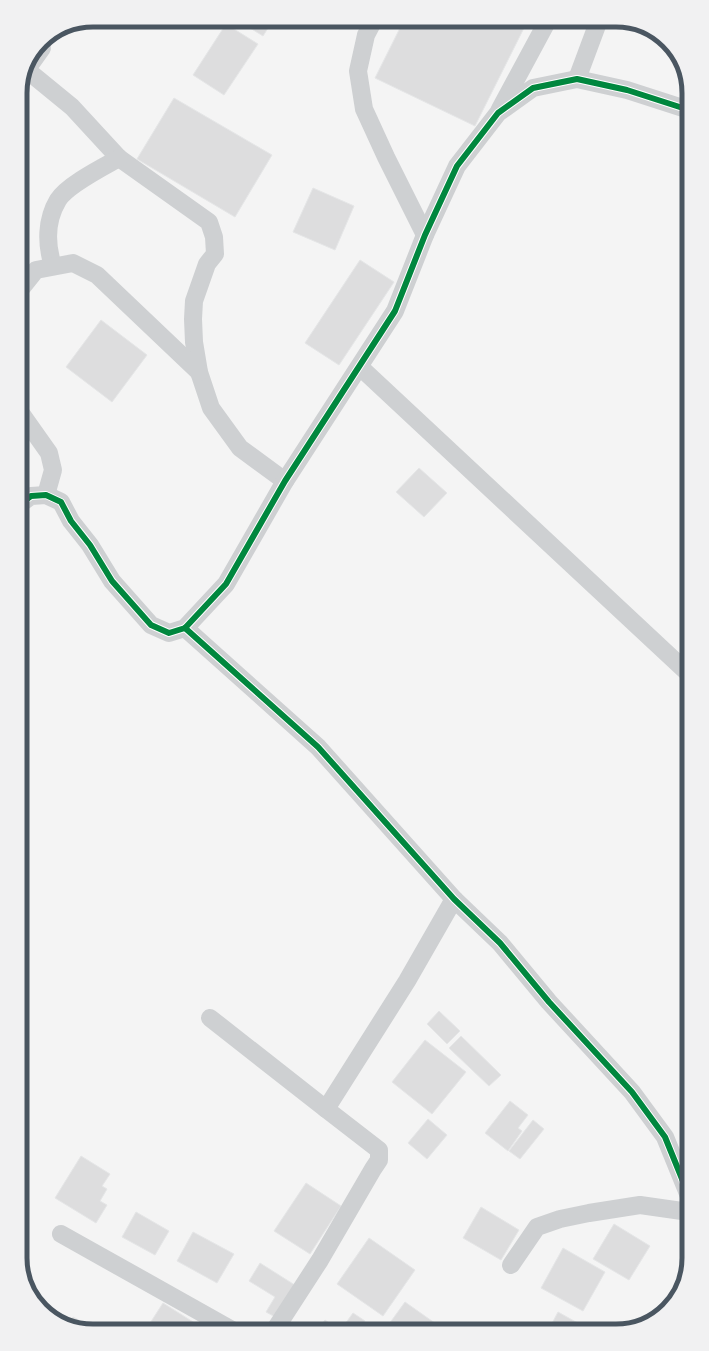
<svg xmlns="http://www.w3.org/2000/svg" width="709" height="1351" viewBox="0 0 709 1351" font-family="'Fira Sans',sans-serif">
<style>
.building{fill:#ddddde;stroke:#e5e6e7}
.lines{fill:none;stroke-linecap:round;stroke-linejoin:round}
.minor{stroke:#ced0d2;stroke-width:18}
.cycleway-casing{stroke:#fff;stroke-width:8}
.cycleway{stroke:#00873e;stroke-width:6}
.rim{fill:none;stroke:#4a5661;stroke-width:5}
</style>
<rect width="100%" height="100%" fill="#f4f4f4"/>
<g class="building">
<path d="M139 20H158L153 28Z"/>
<path d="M237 20H273L263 36Z"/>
<path d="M404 20H528L475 126 375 78Z"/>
<path d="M226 24 258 44 224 95 193 75Z"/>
<path d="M174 98 272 155 235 217 137 159Z"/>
<path d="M313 188 354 206 335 250 293 232Z"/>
<path d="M360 260 394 282 339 365 305 343Z"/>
<path d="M101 320 147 355 112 402 66 367Z"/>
<path d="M419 468 447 493 424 517 396 492Z"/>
<path d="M439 1011 460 1031 447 1044 427 1024Z"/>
<path d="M461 1036 501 1075 489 1086 449 1048Z"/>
<path d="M425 1040 466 1072 432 1114 392 1082Z"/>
<path d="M510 1101 528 1115 518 1128 522 1131 508 1151 485 1133Z"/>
<path d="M428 1119 447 1135 427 1159 408 1143Z"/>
<path d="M533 1120 544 1129 520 1159 509 1151Z"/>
<path d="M81 1156 110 1174 102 1186 107 1189 100 1201 107 1205 96 1223 55 1198Z"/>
<path d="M306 1183 341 1206 310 1254 274 1231Z"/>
<path d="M481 1207 519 1230 501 1260 463 1238Z"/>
<path d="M136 1212 169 1231 155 1255 122 1237Z"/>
<path d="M614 1224 650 1246 629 1280 593 1259Z"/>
<path d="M193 1232 234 1254 217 1283 177 1261Z"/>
<path d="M369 1238 415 1270 383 1316 337 1284Z"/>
<path d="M563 1248 605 1272 583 1311 541 1288Z"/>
<path d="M260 1263 298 1287 277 1318 266 1312 275 1297 249 1281Z"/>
<path d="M405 1302 439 1326 436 1331H384Z"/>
<path d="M163 1303 201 1327 198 1331H145Z"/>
<path d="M558 1312 592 1331H548Z"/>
<path d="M353 1313 365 1321 358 1331H317L325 1320 340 1331Z"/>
<path d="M73 1317 99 1331H88L69 1324Z"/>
</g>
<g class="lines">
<g class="minor">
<path d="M374 20 366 35 358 71 364 109 386 157 425 235"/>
<path d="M32 62 42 48"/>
<path d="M28 71 72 107 119 158 209 222 214 237 215 254 207 264 194 301 193 319 194 342 199 372 211 408 240 448 285 481"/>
<path d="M577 79 599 20"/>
<path d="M500 109 548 20"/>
<path d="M53 266C46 244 46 220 58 200 67 185 103 167 119 158"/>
<path d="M20 290 36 270 73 263 97 275 199 372"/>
<path d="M360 367 689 674"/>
<path d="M20 412 49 453 53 470 46 495"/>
<path d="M20 504 31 496 46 495 61 502 71 521 90 545 112 581 151 625 169 633 185 628 226 584 285 481 395 311 425 235 457 166 498 113 533 88 577 79 627 90 689 110"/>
<path d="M185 628 318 747 454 899 500 943 549 1002 632 1092 665 1137 689 1196"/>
<path d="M210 1018 326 1109"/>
<path d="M61 1234 234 1331"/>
<path d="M511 1265 537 1227 560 1219 589 1213 640 1205 689 1212"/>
<path d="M274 1331 320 1260 373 1169 379 1160V1150L326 1109 407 981 454 899"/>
</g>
<defs>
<g id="cycleway">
<path d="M20 504 31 496 46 495 61 502 71 521 90 545 112 581 151 625 169 633 185 628 226 584 285 481 395 311 425 235 457 166 498 113 533 88 577 79 627 90 689 110"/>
<path d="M185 628 318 747 454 899 500 943 549 1002 632 1092 665 1137 689 1196"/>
</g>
</defs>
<use href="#cycleway" class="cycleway-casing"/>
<use href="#cycleway" class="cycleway"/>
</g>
<path d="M0 0H709V1351H0ZM93 27H616A66 66 0 0 1 682 93V1258A66 66 0 0 1 616 1324H93A66 66 0 0 1 27 1258V93A66 66 0 0 1 93 27Z" fill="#f1f1f2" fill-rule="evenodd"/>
<path class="rim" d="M93 27H616A66 66 0 0 1 682 93V1258A66 66 0 0 1 616 1324H93A66 66 0 0 1 27 1258V93A66 66 0 0 1 93 27Z"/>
</svg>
